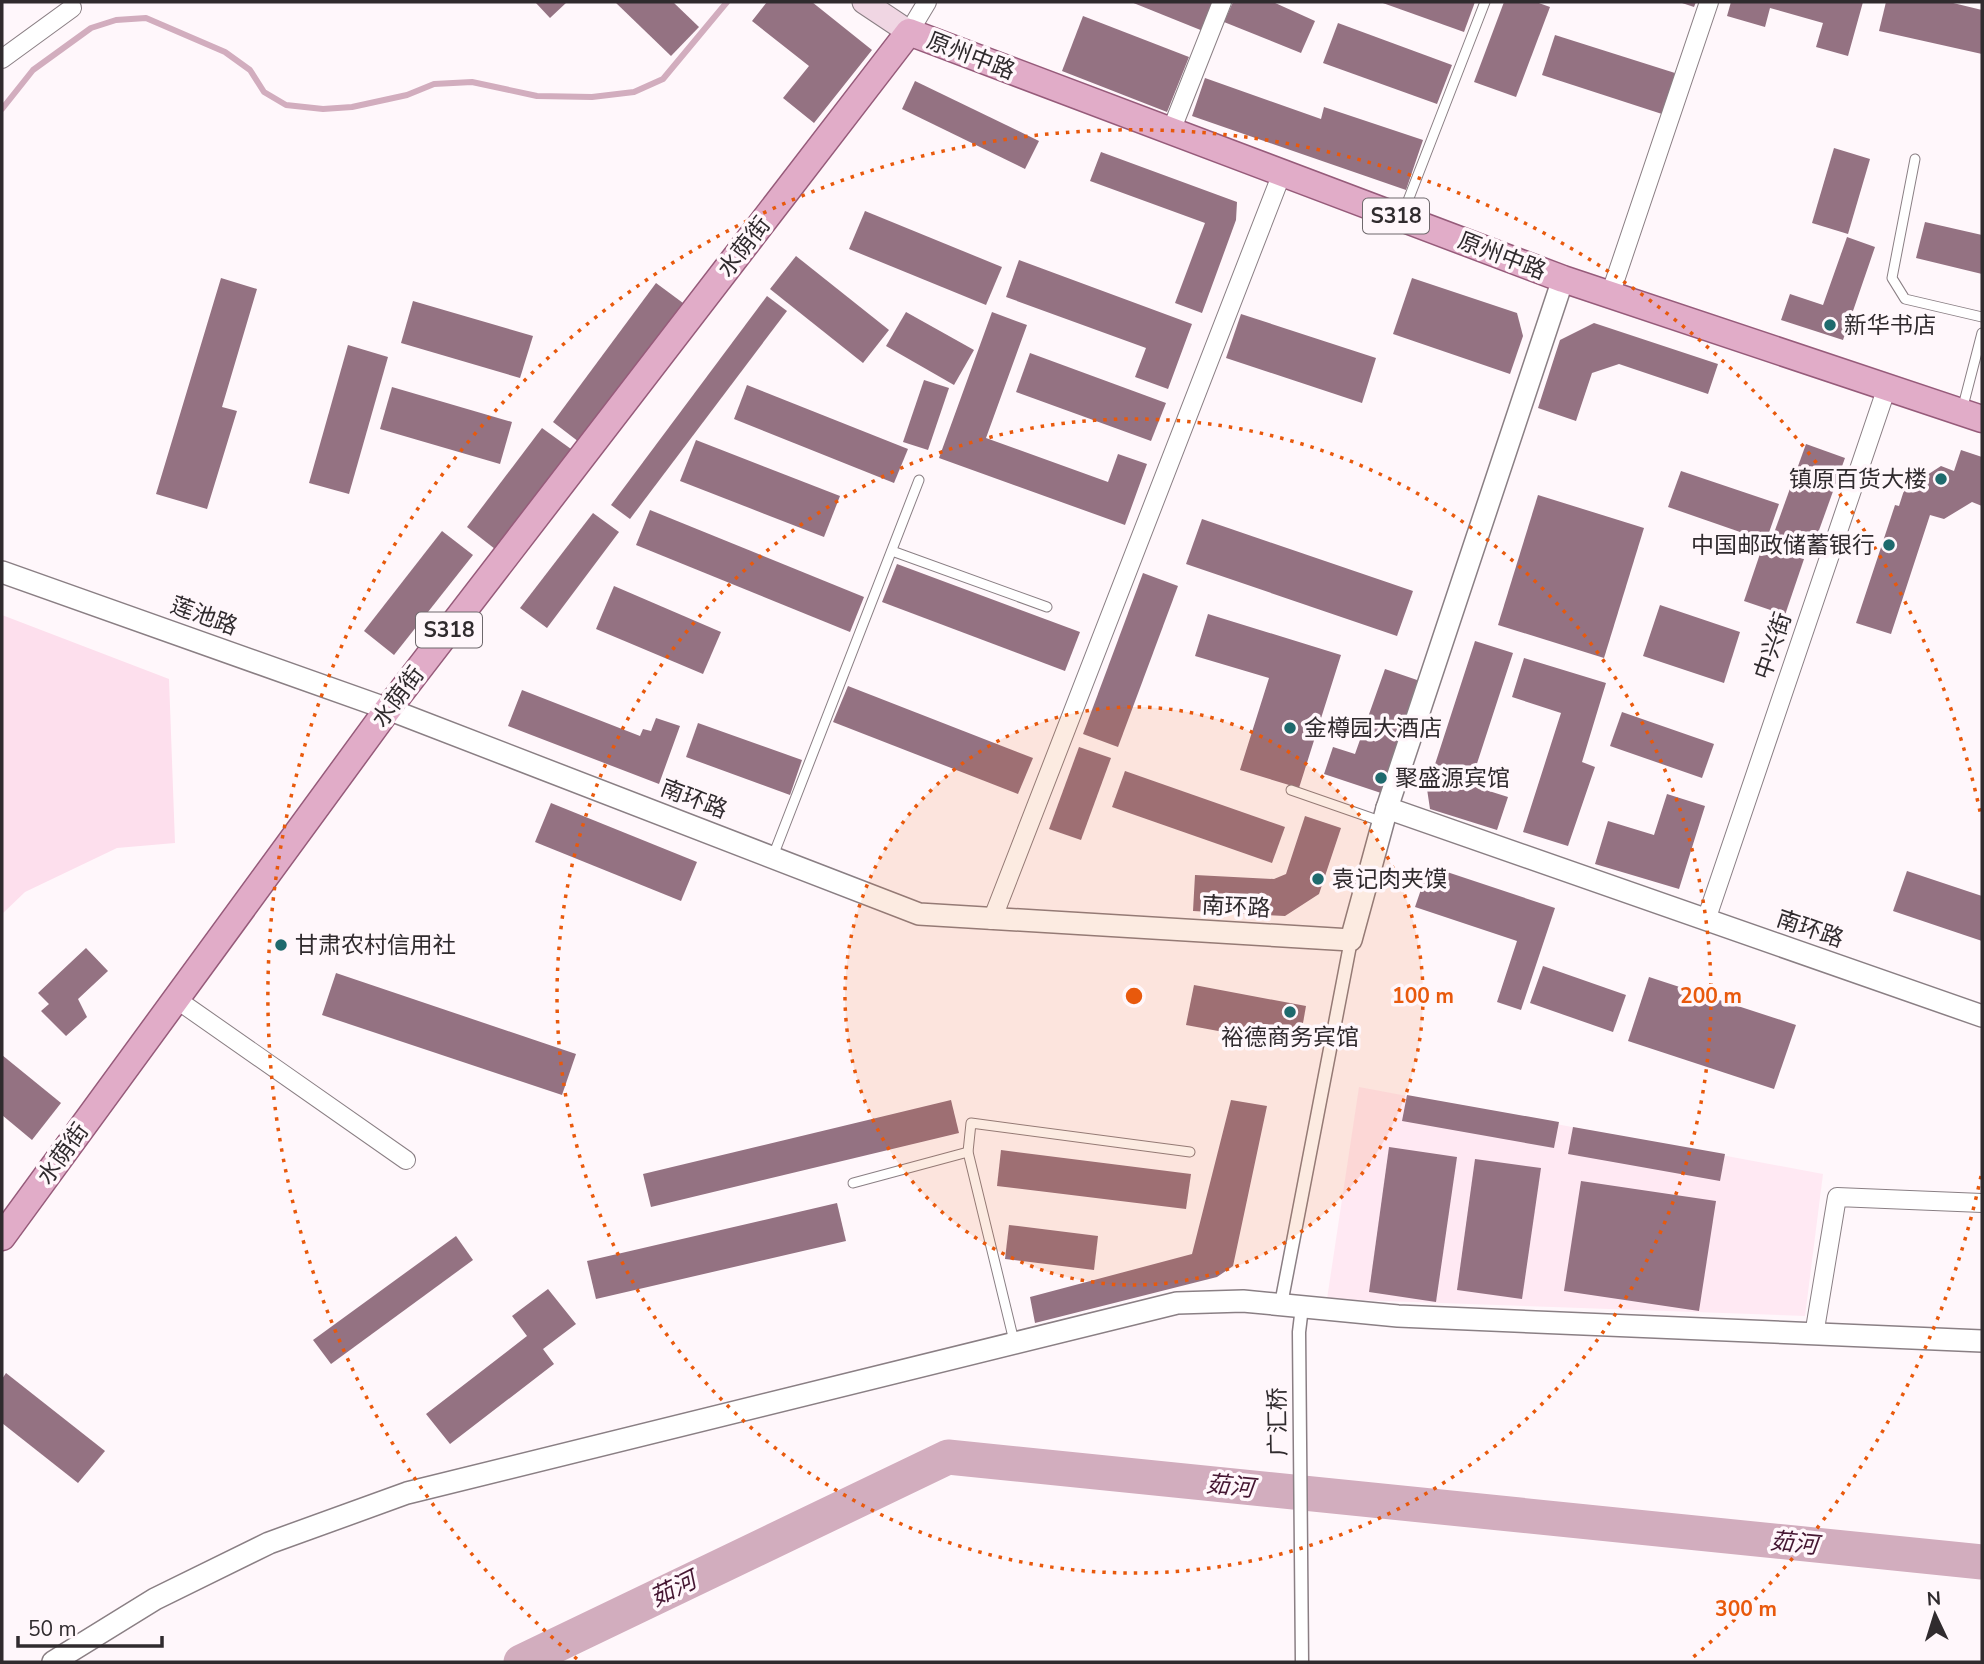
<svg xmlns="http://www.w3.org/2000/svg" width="1984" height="1664" viewBox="0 0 1984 1664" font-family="'Nunito Sans','Noto Sans SC',sans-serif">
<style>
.built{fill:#ffe9f3}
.green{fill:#fddfed}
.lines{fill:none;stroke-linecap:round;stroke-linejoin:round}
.stream{stroke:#d2adbe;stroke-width:6}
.river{stroke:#d2adbe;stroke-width:35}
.building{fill:#947282}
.service-casing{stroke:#8a7f84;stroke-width:11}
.pedestrian-casing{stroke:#8a7f84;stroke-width:15}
.minor-casing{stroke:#8a7f84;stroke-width:20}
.tertiary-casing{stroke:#8a7f84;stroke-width:24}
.secondary-casing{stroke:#8a7f84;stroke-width:25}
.primary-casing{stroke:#965b7a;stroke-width:29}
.service{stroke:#fff;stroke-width:9}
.pedestrian{stroke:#fff;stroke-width:12}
.minor{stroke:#fff;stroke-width:18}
.tertiary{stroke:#fff;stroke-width:21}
.secondary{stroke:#f0d6e3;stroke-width:23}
.primary{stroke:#e1acc8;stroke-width:26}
.ring{fill:none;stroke:#e8590c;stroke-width:3.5;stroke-dasharray:3.5 7}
.poi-dot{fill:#1e6a6d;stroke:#fff7fb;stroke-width:2.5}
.labels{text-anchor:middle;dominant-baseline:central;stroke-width:7;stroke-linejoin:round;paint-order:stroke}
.shield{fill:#fff7fb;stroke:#6e686c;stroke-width:2}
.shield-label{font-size:21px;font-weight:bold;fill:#302b2e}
.street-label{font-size:23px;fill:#302b2e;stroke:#fff7fb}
.poi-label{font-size:23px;fill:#302b2e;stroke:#fff7fb;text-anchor:start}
.water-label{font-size:24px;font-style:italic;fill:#451732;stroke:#fff7fb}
.centre{fill:#e8590c;stroke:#fff7fb;stroke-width:3.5}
.ring-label{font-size:21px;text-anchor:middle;font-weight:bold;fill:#e8590c;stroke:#fff7fb;stroke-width:7;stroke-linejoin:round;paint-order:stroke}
</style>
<rect width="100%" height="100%" fill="#fff7fb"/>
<path class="built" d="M1359 1087 1823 1174 1805 1316 1327 1299Z"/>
<path class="green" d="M2 615 169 679 175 843 117 848 25 892 2 914Z"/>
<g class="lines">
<path class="stream" d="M2 109 33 70 91 28 116 20 146 18 225 52 250 70 264 92 286 105 323 109 352 107 407 95 434 84 472 82 537 96 592 97 634 92 663 79 727 2"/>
<path class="river" d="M521 1662 948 1457 1982 1562"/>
</g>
<g class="building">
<path d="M535 2H567L550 18Z"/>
<path d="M615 2H673L699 27 671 56Z"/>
<path d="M767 2H812L872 50 814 123 783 98 809 66 752 21Z"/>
<path d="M1131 2H1215L1203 31Z"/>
<path d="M1233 2H1273L1315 21 1301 53 1224 22Z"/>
<path d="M1380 2H1475L1464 32Z"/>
<path d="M1504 2H1536L1550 7 1516 97 1474 82Z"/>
<path d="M1679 2H1696L1694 7Z"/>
<path d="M1731 2H1863L1848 56 1816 47 1823 23 1770 8 1765 27 1727 16Z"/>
<path d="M1886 2H1949L1982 10V54L1879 31Z"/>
<path d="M1083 16 1189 57 1167 112 1062 71Z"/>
<path d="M1338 23 1452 65 1437 104 1323 63Z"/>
<path d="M1555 35 1675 73 1662 114 1542 75Z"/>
<path d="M1205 78 1321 119 1324 107 1423 140 1406 190 1192 116Z"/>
<path d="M915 81 1039 141 1025 169 902 109Z"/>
<path d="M1834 148 1870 159 1848 234 1812 223Z"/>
<path d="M1101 152 1237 202 1236 220 1202 313 1175 303 1205 223 1090 181Z"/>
<path d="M865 211 1002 267 986 305 849 249Z"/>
<path d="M1925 222 1982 235V274L1916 258Z"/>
<path d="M1847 237 1875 247 1843 340 1781 320 1790 294 1823 305Z"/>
<path d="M796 256 889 330 863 363 770 289Z"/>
<path d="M1019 260 1192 324 1168 389 1135 377 1146 348 1006 297Z"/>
<path d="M221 278 257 289 222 407 237 411 207 509 156 494Z"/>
<path d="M1412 278 1517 313 1523 336 1510 374 1393 334Z"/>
<path d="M656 283 683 303 579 442 553 422Z"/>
<path d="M767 296 787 311 630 519 611 505Z"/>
<path d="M413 301 533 336 520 378 401 343Z"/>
<path d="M906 312 974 350 954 385 886 346Z"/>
<path d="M992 312 1027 325 986 438 1108 482 1118 454 1147 464 1125 525 939 458Z"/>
<path d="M1241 314 1376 358 1362 403 1226 358Z"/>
<path d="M1594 323 1718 364 1708 394 1619 364 1592 373 1576 421 1538 408 1560 340Z"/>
<path d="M348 345 388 357 349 494 309 483Z"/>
<path d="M1030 353 1166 403 1151 441 1016 392Z"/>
<path d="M924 380 949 388 928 450 903 442Z"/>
<path d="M747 385 908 449 894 483 734 419Z"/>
<path d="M392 387 512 422 500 464 380 429Z"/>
<path d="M542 428 571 449 495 549 467 527Z"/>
<path d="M696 440 840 496 824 537 680 481Z"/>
<path d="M1806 444 1845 458 1813 547 1774 533Z"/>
<path d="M1961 450 1982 457V506L1972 502 1944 519 1930 515 1891 634 1856 623 1895 505 1899 506 1906 484 1921 488 1924 477 1941 466 1954 471Z"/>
<path d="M1681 471 1779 504 1766 541 1668 507Z"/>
<path d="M1538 495 1644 528 1604 658 1498 625Z"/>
<path d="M650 510 864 597 850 632 636 545Z"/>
<path d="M593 513 619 532 547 628 520 608Z"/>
<path d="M1202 519 1413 591 1397 636 1186 564Z"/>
<path d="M442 531 473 555 394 655 364 631Z"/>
<path d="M1763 545 1804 559 1785 615 1744 601Z"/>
<path d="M897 564 1080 632 1065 671 882 602Z"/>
<path d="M1143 573 1178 586 1118 747 1083 734Z"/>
<path d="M614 586 721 632 703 674 596 629Z"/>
<path d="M1660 605 1740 632 1724 683 1643 656Z"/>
<path d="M1208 614 1341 655 1299 788 1240 770 1269 678 1195 656Z"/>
<path d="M1475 641 1513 653 1470 785 1508 797 1497 830 1430 809 1427 789Z"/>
<path d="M1524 658 1606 683 1582 762 1595 767 1568 846 1523 832 1561 713 1512 697Z"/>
<path d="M1385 669 1420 681 1381 793 1324 774 1333 747 1355 754Z"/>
<path d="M848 686 1033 758 1018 794 833 722Z"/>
<path d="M522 690 640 736 643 729 651 731 656 718 680 726 659 784 508 726Z"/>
<path d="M1622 712 1714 744 1702 778 1610 746Z"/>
<path d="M698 723 802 760 790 795 686 757Z"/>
<path d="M1079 747 1111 758 1081 840 1049 829Z"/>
<path d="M1125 771 1285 827 1272 863 1112 807Z"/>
<path d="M1667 794 1705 806 1679 889 1595 864 1608 821 1654 835Z"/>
<path d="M551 803 697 862 681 901 535 842Z"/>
<path d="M1305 816 1341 828 1319 894 1285 916 1193 911 1195 875 1274 879 1286 874Z"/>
<path d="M1429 866 1555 908 1521 1010 1497 1002 1517 941 1415 907Z"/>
<path d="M1907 871 1982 896V941L1893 911Z"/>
<path d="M86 948 108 971 78 999 87 1017 66 1036 41 1011 49 1004 38 993Z"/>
<path d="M1543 966 1626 995 1613 1032 1530 1003Z"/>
<path d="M336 973 576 1054 562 1095 322 1015Z"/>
<path d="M1649 977 1796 1025 1774 1089 1628 1041Z"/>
<path d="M1194 985 1306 1006 1299 1046 1186 1025Z"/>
<path d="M2 1055 61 1103 32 1140 2 1115Z"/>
<path d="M1407 1095 1559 1122 1554 1148 1402 1121Z"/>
<path d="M951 1100 959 1133 651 1207 643 1174Z"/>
<path d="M1231 1100 1267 1106 1233 1266 1217 1277 1035 1323 1030 1297 1192 1254Z"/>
<path d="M1573 1127 1725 1154 1720 1181 1568 1154Z"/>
<path d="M1389 1147 1457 1157 1436 1302 1369 1292Z"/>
<path d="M1001 1150 1191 1174 1186 1209 997 1186Z"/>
<path d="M1475 1159 1541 1168 1522 1299 1457 1290Z"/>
<path d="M1581 1181 1716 1201 1699 1311 1564 1291Z"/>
<path d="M837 1203 846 1241 596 1299 587 1261Z"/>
<path d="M1009 1225 1098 1236 1094 1270 1005 1259Z"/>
<path d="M456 1236 473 1260 331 1364 313 1340Z"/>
<path d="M548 1289 576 1324 543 1349 554 1364 450 1444 426 1414 527 1336 512 1316Z"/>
<path d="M6 1373 105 1451 78 1483 2 1423V1379Z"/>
</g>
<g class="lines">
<defs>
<g id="service">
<path d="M1915 159 1892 278 1905 299 1982 317"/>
<path d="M1402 216 1485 2"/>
<path d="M1962 410 1982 333"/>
<path d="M892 551 1047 607"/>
<path d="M1291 790 1383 822"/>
<path d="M773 856 919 480"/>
<path d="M853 1183 968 1152"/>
<path d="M1014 1341 968 1152 971 1123 1190 1152"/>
</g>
<g id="pedestrian">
<path d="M1281 1304 1351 940"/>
<path d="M1302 1662 1299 1332 1302 1307"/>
</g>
<g id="minor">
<path d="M909 32 927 2"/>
<path d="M2 59 72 8"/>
<path d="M1171 131 1222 2"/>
<path d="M1610 295 1709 2"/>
<path d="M992 920 1282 173"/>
<path d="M1706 920 1887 387"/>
<path d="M176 999 406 1160"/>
<path d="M1814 1335 1837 1197 1982 1203"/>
</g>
<g id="tertiary">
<path d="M2 572 388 709 919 914 1351 940 1387 808 1563 279"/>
<path d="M1387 808 1982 1016"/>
<path d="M53 1662 155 1599 269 1543 407 1493 1177 1303 1243 1301 1398 1316 1982 1341"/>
</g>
<path id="secondary" d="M864 2 909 32"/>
<path id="primary" d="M2 1237 388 709 909 32 1563 279 1982 419"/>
</defs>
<use href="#service" class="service-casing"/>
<use href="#pedestrian" class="pedestrian-casing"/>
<use href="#minor" class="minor-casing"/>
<use href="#tertiary" class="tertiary-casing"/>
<use href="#secondary" class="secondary-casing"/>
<use href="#primary" class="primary-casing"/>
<use href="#service" class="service"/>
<use href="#pedestrian" class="pedestrian"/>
<use href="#minor" class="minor"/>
<use href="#tertiary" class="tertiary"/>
<use href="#secondary" class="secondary"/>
<use href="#primary" class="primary"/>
</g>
<circle cx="1134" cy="996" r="289" fill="#e8590c" fill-opacity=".12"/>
<g class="ring">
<circle cx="1134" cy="996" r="289"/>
<circle cx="1134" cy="996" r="577"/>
<path d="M1981 1176A866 866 0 0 1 1691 1659M577 1659A866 866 0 1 1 1981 816"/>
</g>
<g class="poi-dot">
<circle cx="1830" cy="325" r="7"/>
<circle cx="1941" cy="479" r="7"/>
<circle cx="1889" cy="545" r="7"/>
<circle cx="1290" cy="728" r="7"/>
<circle cx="1381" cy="778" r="7"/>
<circle cx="1318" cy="879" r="7"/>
<circle cx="281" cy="945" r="7"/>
<circle cx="1290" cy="1012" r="7"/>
</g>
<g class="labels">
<g class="shield">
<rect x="1363" y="198.5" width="66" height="35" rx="5"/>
<rect x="416" y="612.5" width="66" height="35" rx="5"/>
</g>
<g class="shield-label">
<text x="1396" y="216">S318</text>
<text x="449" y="630">S318</text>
</g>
<g class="street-label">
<text transform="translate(971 56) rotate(21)">原州中路</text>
<text transform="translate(744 247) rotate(-52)">水荫街</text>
<text transform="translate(1502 256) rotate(21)">原州中路</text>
<text transform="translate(204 616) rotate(20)">莲池路</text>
<text transform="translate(1773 646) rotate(-71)">中兴街</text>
<text transform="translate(398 697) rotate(-53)">水荫街</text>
<text transform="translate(694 799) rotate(21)">南环路</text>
<text transform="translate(1236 907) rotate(3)">南环路</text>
<text transform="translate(1810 929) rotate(19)">南环路</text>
<text transform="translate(63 1154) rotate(-54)">水荫街</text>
<text transform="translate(1278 1422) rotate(-91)">广汇桥</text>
</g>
<g class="poi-label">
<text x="1844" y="325">新华书店</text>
<text x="1927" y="479" text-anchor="end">镇原百货大楼</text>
<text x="1875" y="545" text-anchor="end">中国邮政储蓄银行</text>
<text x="1304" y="728">金樽园大酒店</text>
<text x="1395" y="778">聚盛源宾馆</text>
<text x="1332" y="879">袁记肉夹馍</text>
<text x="295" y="945">甘肃农村信用社</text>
<text x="1290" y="1037" text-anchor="middle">裕德商务宾馆</text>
</g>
<g class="water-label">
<text transform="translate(1230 1486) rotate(6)">茹河</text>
<text transform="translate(1794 1543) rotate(6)">茹河</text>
<text transform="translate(673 1589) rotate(-26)">茹河</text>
</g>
</g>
<circle cx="1134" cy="996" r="10" class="centre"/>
<g class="ring-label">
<text x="1423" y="1003">100 m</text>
<text x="1711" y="1003">200 m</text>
<text x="1746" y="1616">300 m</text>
</g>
<rect width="1984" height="1664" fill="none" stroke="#302b2e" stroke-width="7"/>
<g transform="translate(1935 1615) rotate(356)" stroke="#fff7fb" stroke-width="5" paint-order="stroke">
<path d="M0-5L12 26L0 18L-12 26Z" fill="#302b2e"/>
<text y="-10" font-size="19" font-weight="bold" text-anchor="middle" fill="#302b2e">N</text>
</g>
<path d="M18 1636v10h144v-10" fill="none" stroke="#302b2e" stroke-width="3.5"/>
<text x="28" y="1636" font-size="21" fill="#302b2e" stroke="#fff7fb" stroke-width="5" paint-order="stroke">50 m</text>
</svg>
